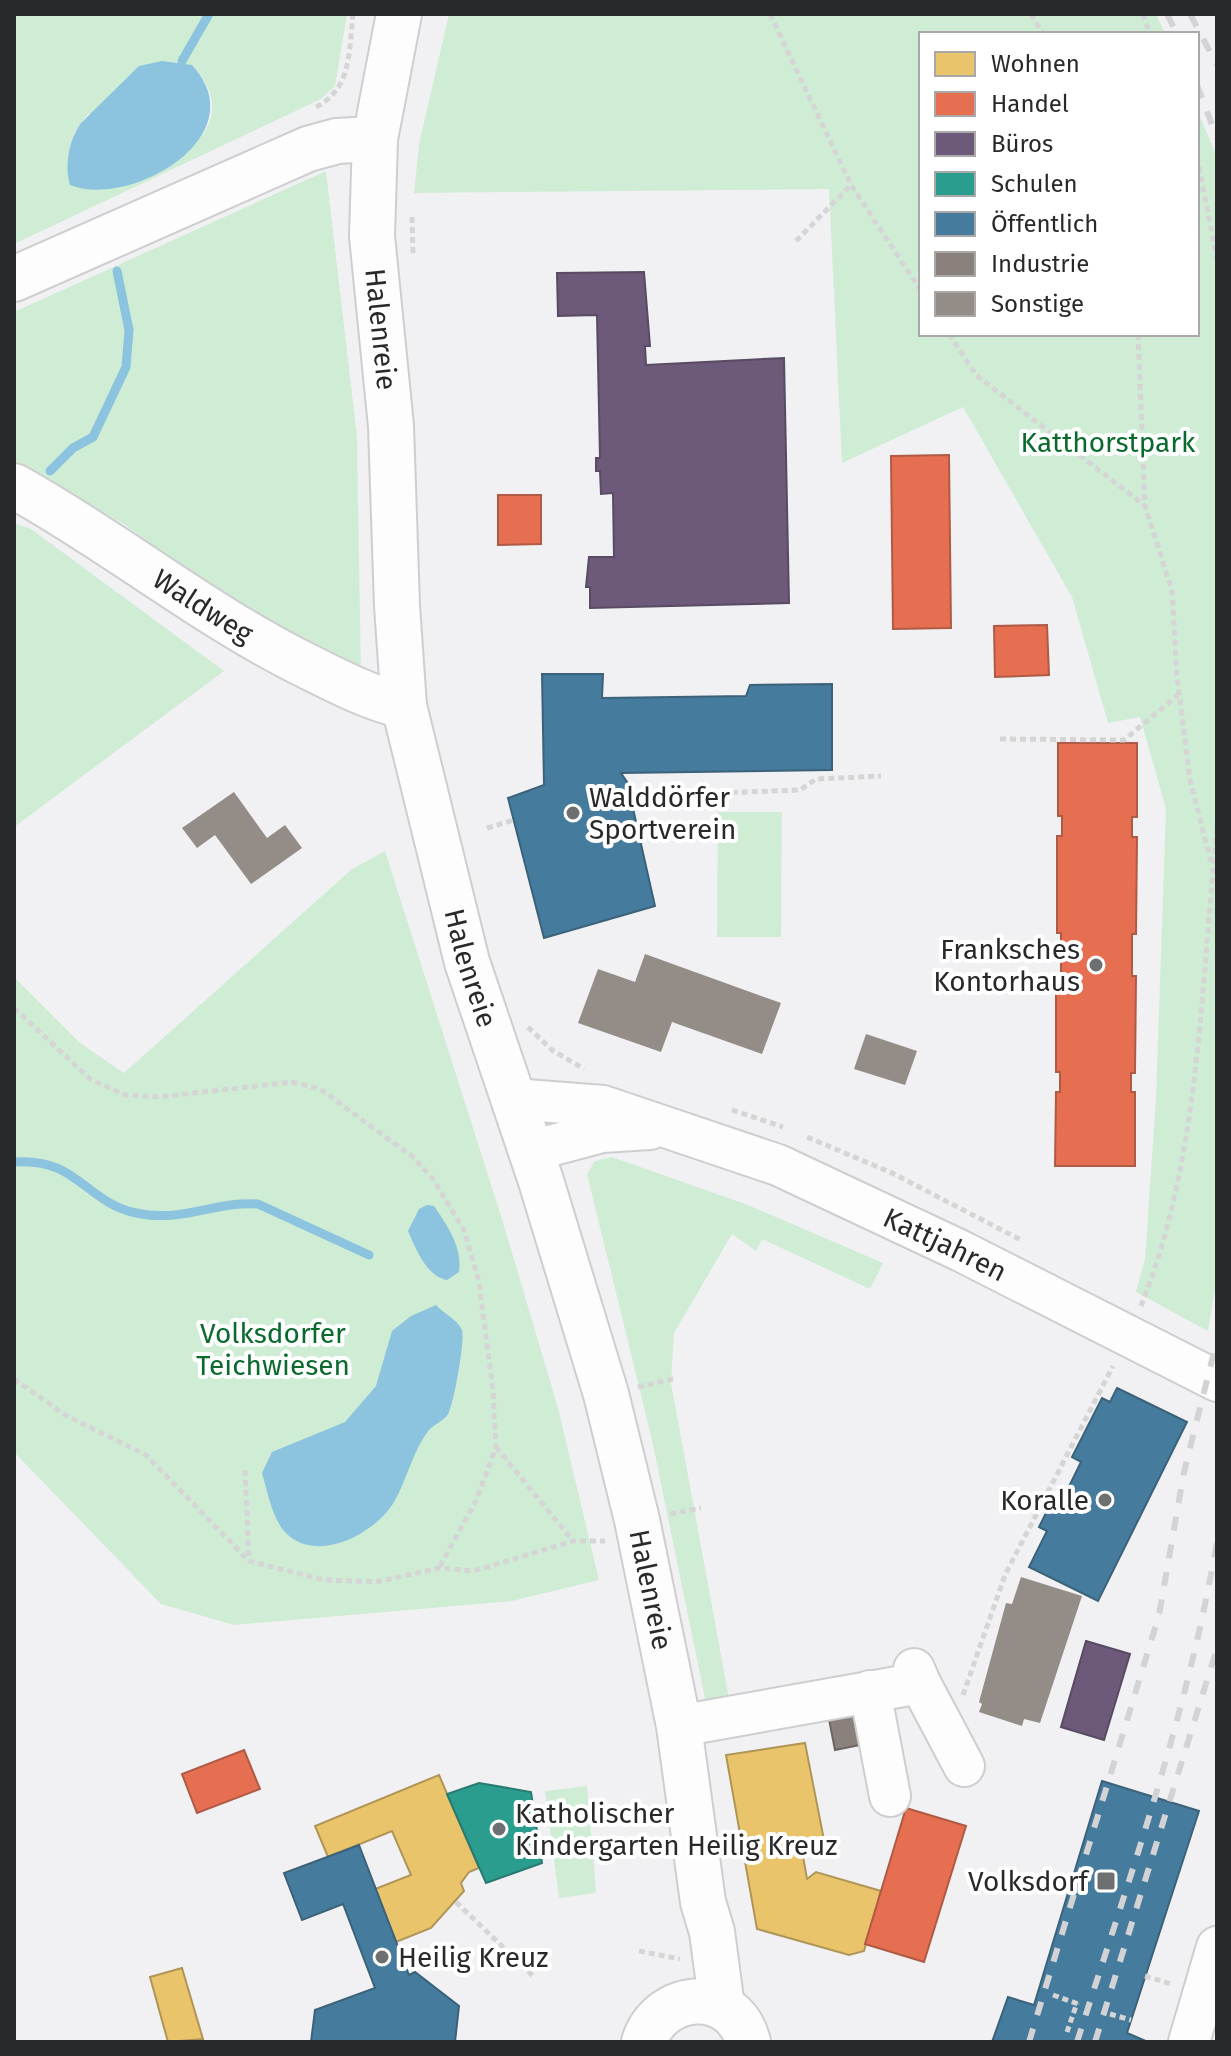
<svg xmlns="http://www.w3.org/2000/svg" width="1231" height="2056" viewBox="0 0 1231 2056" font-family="'Fira Sans',sans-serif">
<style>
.green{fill:#cfedd5;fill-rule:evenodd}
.water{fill:#8cc3de}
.homes{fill:#e9c46a;stroke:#af9657;stroke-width:2}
.shops{fill:#e76f51;stroke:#ae5a45;stroke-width:2}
.offices{fill:#6d597a;stroke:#584b62;stroke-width:2}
.schools{fill:#2a9d8f;stroke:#297a71;stroke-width:2}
.public{fill:#457b9d;stroke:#3c627a;stroke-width:2}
.industry{fill:#8a817c;stroke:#6d6763;stroke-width:2}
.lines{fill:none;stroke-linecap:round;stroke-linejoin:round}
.stream{stroke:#8cc3de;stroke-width:9}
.building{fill:#948c86}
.minor-casing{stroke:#ceced0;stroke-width:44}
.major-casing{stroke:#ceced0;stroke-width:48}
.path{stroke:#d5d5d5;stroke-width:5;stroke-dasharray:6 4;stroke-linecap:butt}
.minor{stroke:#fdfdfd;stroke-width:40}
.major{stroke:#fdfdfd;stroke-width:44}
.rail{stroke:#d3d3d5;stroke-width:6;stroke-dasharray:14 14;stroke-linecap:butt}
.poi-dot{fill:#6e6f71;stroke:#fff;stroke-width:3}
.labels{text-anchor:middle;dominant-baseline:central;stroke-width:8;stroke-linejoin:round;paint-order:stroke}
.street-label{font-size:28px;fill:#28292a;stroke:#fff}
.park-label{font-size:28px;fill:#096a2d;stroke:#fff}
.poi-label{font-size:28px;fill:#28292a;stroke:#fff;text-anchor:start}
</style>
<rect width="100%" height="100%" fill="#f1f1f4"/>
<g class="green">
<path d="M14 14H347L335 86 321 99 14 244ZM192 65C240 116 193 154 146 178L68 160 74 133 87 115Z"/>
<path d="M449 14H1156L1165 34H921V334H1197V110L1217 157V1277L1208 1331 1136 1292 1145 1259 1156 1098 1166 809 1140 717 1108 723 1072 597 963 407 842 463 829 189 414 193 419 144Z"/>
<path d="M326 171 357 437 361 675 254 623 124 524 14 463V312Z"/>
<path d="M14 523 31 529 224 671 14 827Z"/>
<path d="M718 812H782L781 937H717Z"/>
<path d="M385 851 502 1219 558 1408 599 1580 512 1601 234 1625 161 1604 14 1452V977L80 1043 124 1073 352 869Z"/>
<path d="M612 1157 748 1205 883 1263 870 1289 762 1239 756 1251 732 1234 674 1333 671 1383 730 1704 707 1708 652 1440 587 1174 595 1161Z"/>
<path d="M587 1786 596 1893 559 1898 545 1791Z"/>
</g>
<g class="water">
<path d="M162 61 192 65C258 137 128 209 70 185 64 166 69 139 81 123L139 66Z"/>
<path d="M427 1205 434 1206C447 1225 463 1248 459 1272L447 1280C426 1276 416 1249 408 1231L419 1209Z"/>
<path d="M436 1305C443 1313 458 1320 462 1330 465 1341 454 1403 448 1414 444 1421 434 1424 429 1430 413 1450 407 1480 394 1502 375 1534 315 1566 284 1531 272 1517 267 1490 262 1473L272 1452 345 1422 376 1386 392 1331 411 1316Z"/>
</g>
<g class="homes">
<path d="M805 1743 824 1840 801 1845 807 1879 816 1872 881 1891 864 1951 849 1955 757 1929 726 1755Z"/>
<path d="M439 1775 479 1868 469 1872 461 1883 464 1891 431 1928 396 1942 375 1889 411 1875 392 1831 328 1857 315 1826Z"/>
<path d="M182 1968 203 2039 168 2042 150 1977Z"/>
</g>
<g class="shops">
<path d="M949 455 951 628 893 629 891 456Z"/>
<path d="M498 495H541V544L498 545Z"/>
<path d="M1047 625 1049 675 995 677 994 626Z"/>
<path d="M1058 743H1137V817H1132V837H1137L1136 934H1132V976H1136L1135 1073H1131V1092H1135V1166H1055L1056 1092H1060V1072H1056V976H1061V933H1057V836H1062V816H1058Z"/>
<path d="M244 1750 260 1789 197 1813 182 1774Z"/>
<path d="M906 1808 966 1826 924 1962 865 1944Z"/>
</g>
<g class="offices">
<path d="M644 272 650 346H645L646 365 784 358 789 603 590 608V587H586L589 557H614L613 493 601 494 600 471H596V458H600L597 315 558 316 557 273Z"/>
<path d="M1086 1641 1130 1654 1104 1740 1061 1727Z"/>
</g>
<path class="schools" d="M479 1783 531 1792 542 1863 486 1883 447 1794Z"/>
<g class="public">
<path d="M542 674H603L602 698 746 696 750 685 832 684V770L621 773 627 782 655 906 544 938 508 798 544 785Z"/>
<path d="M1117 1388 1187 1422 1098 1601 1029 1567 1047 1531 1039 1527 1049 1507 1057 1511 1081 1462 1072 1457 1102 1398 1110 1402Z"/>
<path d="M1102 1781 1199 1811 1127 2033 1148 2042H992L1008 1997 1034 2005Z"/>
<path d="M359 1845 409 1975 415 1972 459 2006 455 2042H311L315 2010 375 1988 343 1904 302 1920 284 1873Z"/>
</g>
<path class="industry" d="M857 1703 865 1744 835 1750 827 1709Z"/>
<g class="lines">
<g class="stream">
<path d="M182 61 209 14"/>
<path d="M50 471 73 448 93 437 126 367 129 330 117 271"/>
<path d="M14 1162C77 1157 85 1202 136 1213 184 1223 214 1201 258 1204L369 1255"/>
</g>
</g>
<g class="building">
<path d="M234 792 267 838 285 825 302 848 251 884 215 835 197 848 182 828Z"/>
<path d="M645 954 781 1003 762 1054 672 1022 661 1052 578 1023 598 969 635 982Z"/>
<path d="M866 1034 917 1051 905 1085 854 1069Z"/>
<path d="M1021 1577 1082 1596 1040 1723 1024 1719 1022 1726 979 1712 982 1704 979 1702 1006 1603 1012 1604Z"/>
</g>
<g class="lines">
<defs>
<g id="minor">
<path id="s1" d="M513 1099 603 1106 778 1165 961 1251 1217 1381"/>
<path d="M531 1151 602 1132 650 1129"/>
<path d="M920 1683 964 1766"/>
<path d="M870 1691 890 1796"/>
<path d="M679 1726 920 1683 914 1669"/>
<path d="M1189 2042 1217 1947"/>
</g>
<g id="major">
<path id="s2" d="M399 14 375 139 372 236 391 426 397 606 404 706 467 962 541 1181 606 1394 637 1520 679 1726 703 1902 712 1932 722 2007"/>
<path d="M14 279 308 149 337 141 375 139"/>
<path id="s3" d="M14 486C115 542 205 616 309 667 341 683 370 698 404 706"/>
<path d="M644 2042C661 1990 734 1986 748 2042"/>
</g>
</defs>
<use href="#minor" class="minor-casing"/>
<use href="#major" class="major-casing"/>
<g class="path">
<path d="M770 14 851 185 921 291"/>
<path d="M1031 14 1043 34"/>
<path d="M1143 14 1150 34"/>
<path d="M316 107C352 89 349 50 353 14"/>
<path d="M1197 157 1217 259"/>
<path d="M412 217 413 255"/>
<path d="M796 241 851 185"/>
<path d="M949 334 976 375 1144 505"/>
<path d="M1138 334 1145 506 1172 591 1177 676 1190 780 1212 866"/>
<path d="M1000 739 1124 740 1178 695"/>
<path d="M633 806 691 794 800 790 816 779 881 776"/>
<path d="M487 828 514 820"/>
<path d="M14 1008 90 1079 125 1095 158 1097 292 1082 320 1089 413 1157 433 1179 464 1230 479 1282 493 1391 496 1447 476 1501 439 1568"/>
<path d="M528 1027 552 1050 584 1069"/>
<path d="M732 1110 783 1127"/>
<path d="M807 1137 892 1173 1021 1240"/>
<path d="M1141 1306C1201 1155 1200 990 1217 830"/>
<path d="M14 1379 65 1415 146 1455 249 1561 276 1568 325 1580 376 1582 439 1568 474 1571 573 1541H605"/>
<path d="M638 1387 677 1378"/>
<path d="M496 1447 573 1541"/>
<path d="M245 1470 249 1560"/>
<path d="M670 1514 701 1508"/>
<path d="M963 1695 1005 1575 1113 1366"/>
<path d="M456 1902 533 1976"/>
<path d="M639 1951 680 1959"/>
<path d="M1145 1976 1171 1984"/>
<path d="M1053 1995 1081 2005"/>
<path d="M1110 2014 1131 2020"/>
<path d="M1067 2032 1077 2003"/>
</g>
<use href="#minor" class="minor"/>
<use href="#major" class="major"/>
<g class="rail">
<path d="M1167 14 1177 34"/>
<path d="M1190 14 1217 65"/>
<path d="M1197 85 1217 138"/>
<path d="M1029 2042 1159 1615 1184 1472 1217 1340"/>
<path d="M1077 2042C1130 1876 1188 1713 1217 1541"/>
<path d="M1095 2042 1217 1648"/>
</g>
</g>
<g class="poi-dot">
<circle cx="573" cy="813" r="8"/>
<circle cx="1096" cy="965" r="8"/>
<circle cx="1105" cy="1500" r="8"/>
<circle cx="499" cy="1829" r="8"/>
<rect x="1096" y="1871" width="20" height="20" rx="4"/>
<circle cx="382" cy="1957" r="8"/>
</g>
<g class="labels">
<g class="street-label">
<text stroke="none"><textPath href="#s2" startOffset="318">Halenreie</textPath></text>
<text stroke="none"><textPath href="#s3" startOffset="224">Waldweg</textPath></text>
<text stroke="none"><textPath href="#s2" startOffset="966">Halenreie</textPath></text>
<text stroke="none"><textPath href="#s1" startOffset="460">Kattjahren</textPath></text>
<text stroke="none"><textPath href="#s2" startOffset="1614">Halenreie</textPath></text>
</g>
<g class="park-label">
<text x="1108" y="442">Katthorstpark</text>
<text x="273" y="1333">Volksdorfer<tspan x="273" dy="32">Teichwiesen</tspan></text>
</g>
<g class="poi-label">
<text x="589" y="797">Walddörfer<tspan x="589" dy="32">Sportverein</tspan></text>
<text x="1080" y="949" text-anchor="end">Franksches<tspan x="1080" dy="32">Kontorhaus</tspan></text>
<text x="1089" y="1500" text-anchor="end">Koralle</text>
<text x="515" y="1813">Katholischer<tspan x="515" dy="32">Kindergarten Heilig Kreuz</tspan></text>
<text x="1088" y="1881" text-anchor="end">Volksdorf</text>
<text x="398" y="1957">Heilig Kreuz</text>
</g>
</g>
<rect width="1231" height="2056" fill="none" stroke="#28292a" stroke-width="32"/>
<rect x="919" y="32" width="280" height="304" fill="#ffffff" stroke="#a9a9aa" stroke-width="2"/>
<rect x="935" y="52" width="40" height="24" fill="#e9c46a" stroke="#a9a9aa" stroke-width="2"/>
<text x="991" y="72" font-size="24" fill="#28292a">Wohnen</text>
<rect x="935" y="92" width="40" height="24" fill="#e76f51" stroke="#a9a9aa" stroke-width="2"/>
<text x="991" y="112" font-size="24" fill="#28292a">Handel</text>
<rect x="935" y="132" width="40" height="24" fill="#6d597a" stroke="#a9a9aa" stroke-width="2"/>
<text x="991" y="152" font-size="24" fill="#28292a">Büros</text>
<rect x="935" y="172" width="40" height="24" fill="#2a9d8f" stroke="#a9a9aa" stroke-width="2"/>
<text x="991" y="192" font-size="24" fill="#28292a">Schulen</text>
<rect x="935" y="212" width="40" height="24" fill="#457b9d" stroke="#a9a9aa" stroke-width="2"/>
<text x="991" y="232" font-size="24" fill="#28292a">Öffentlich</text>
<rect x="935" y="252" width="40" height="24" fill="#8a817c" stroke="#a9a9aa" stroke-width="2"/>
<text x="991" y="272" font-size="24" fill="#28292a">Industrie</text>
<rect x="935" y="292" width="40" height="24" fill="#948c86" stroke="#a9a9aa" stroke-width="2"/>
<text x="991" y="312" font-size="24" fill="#28292a">Sonstige</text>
</svg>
